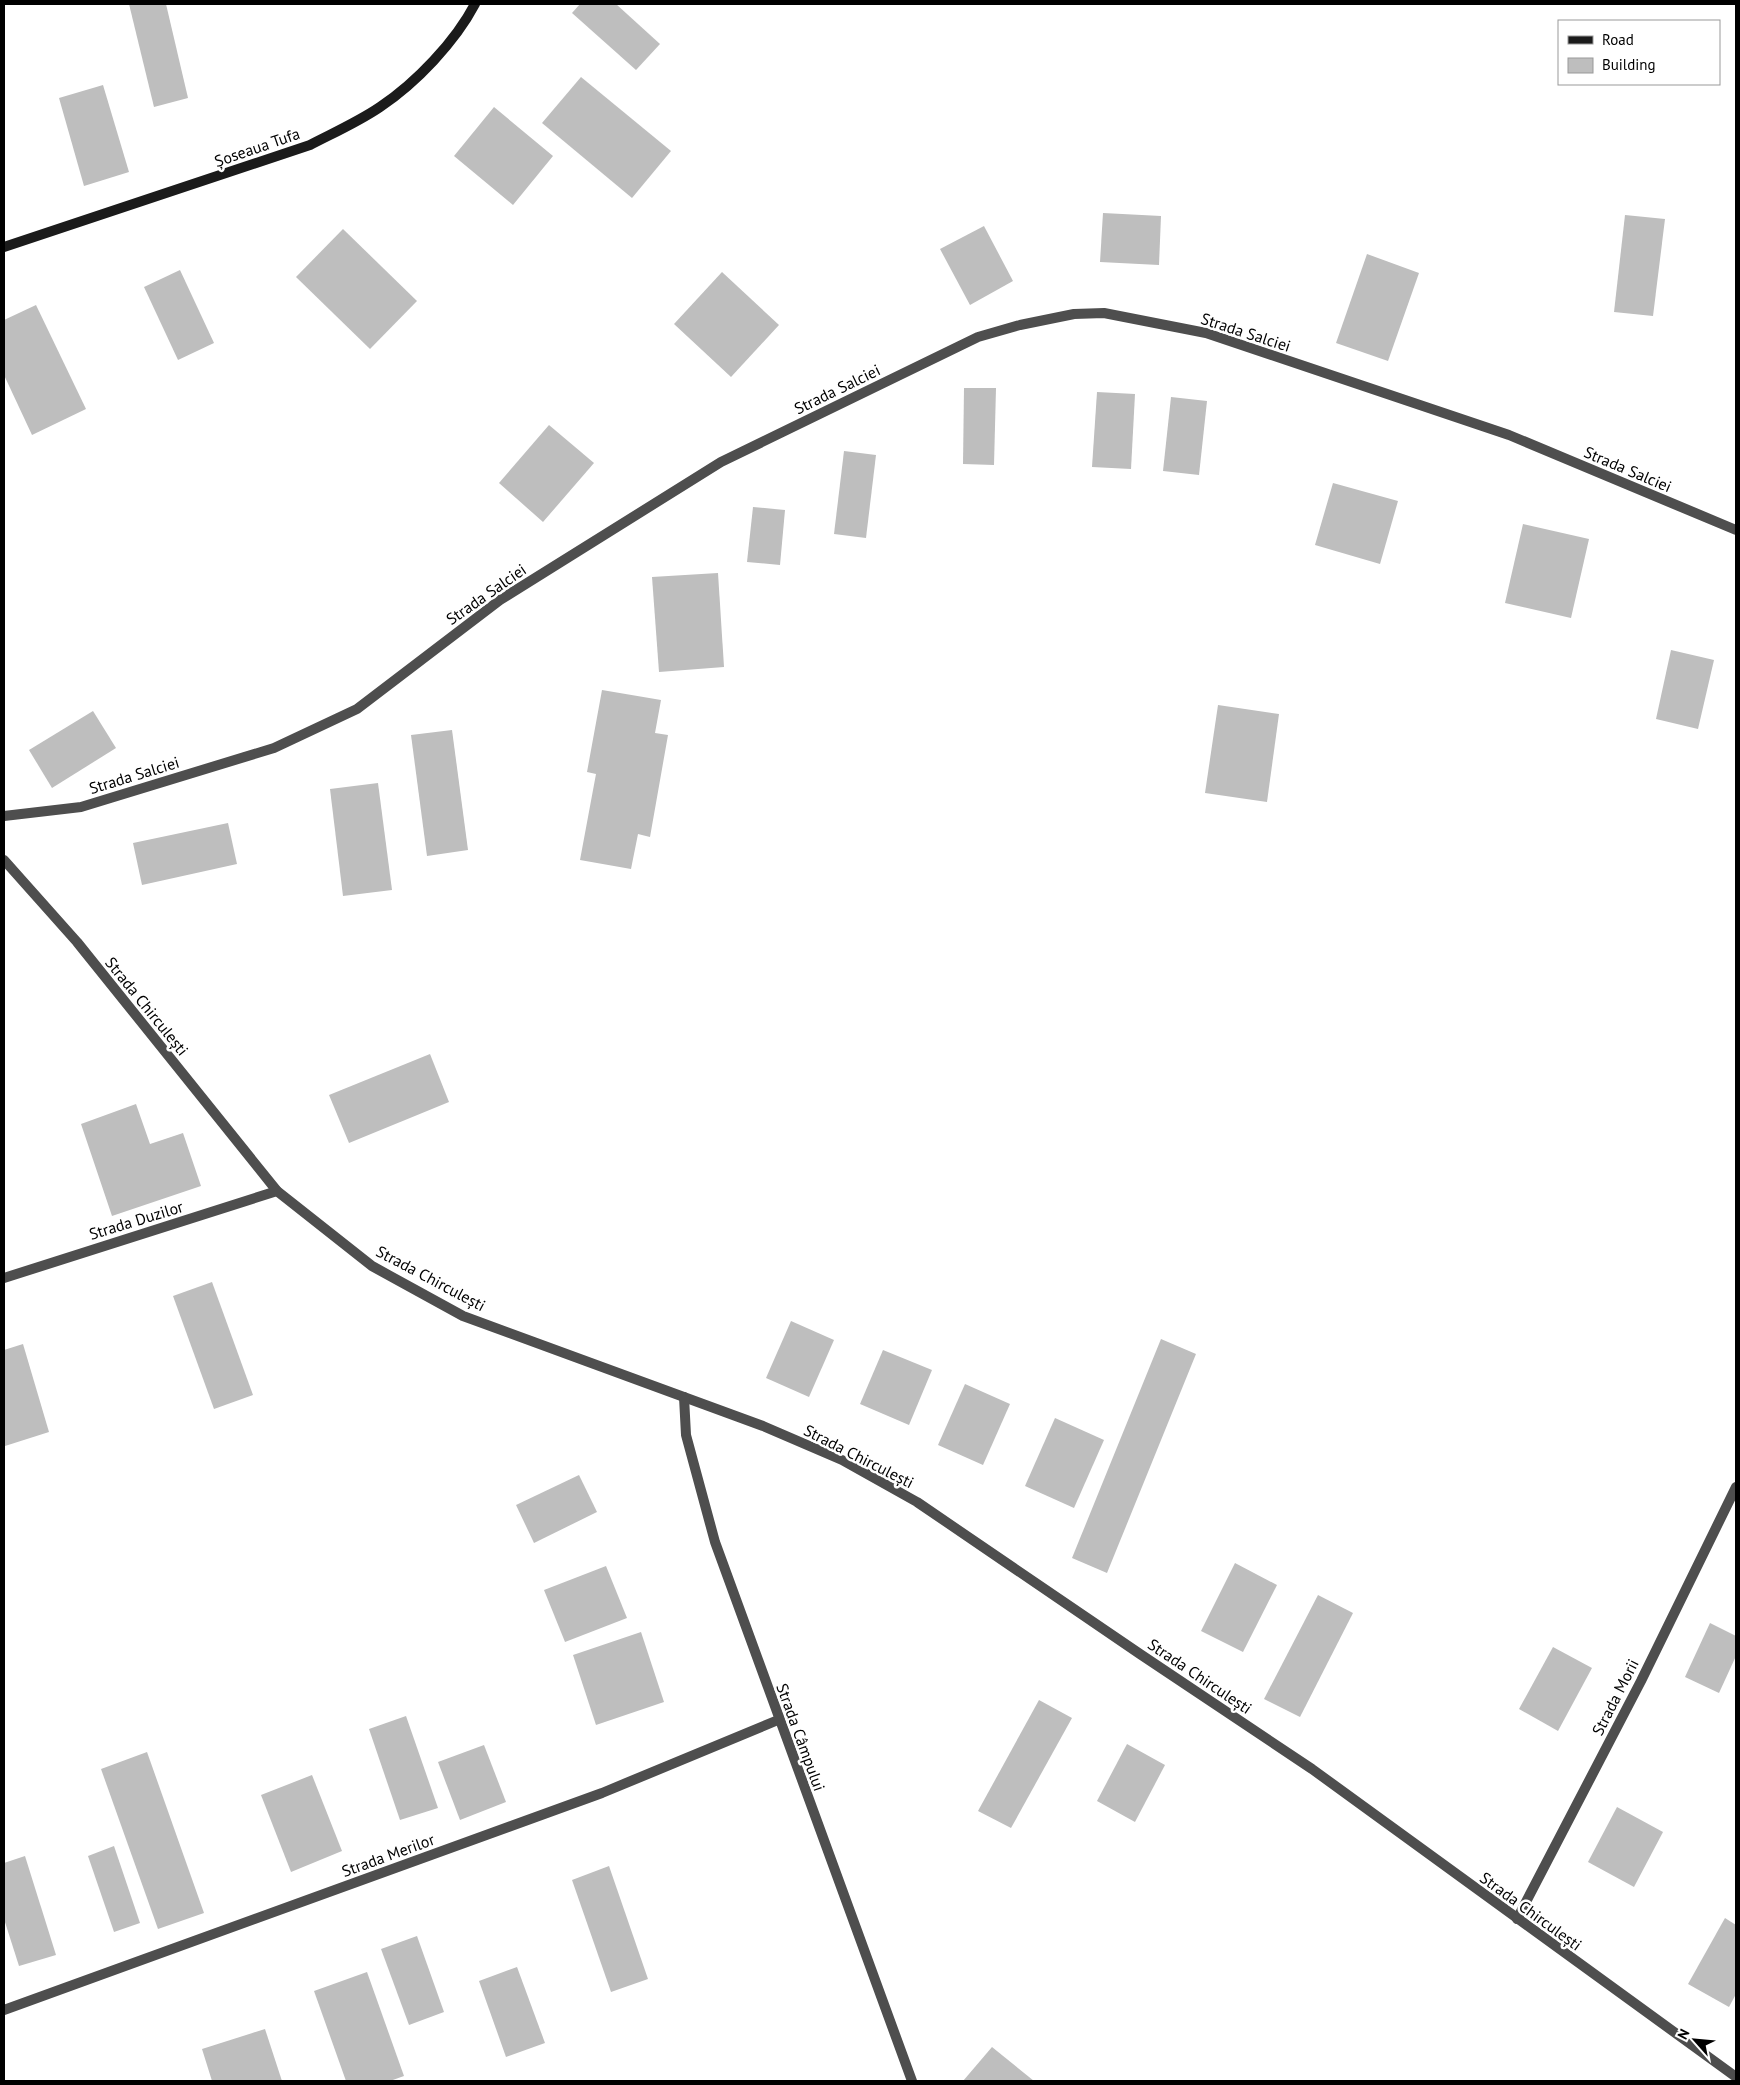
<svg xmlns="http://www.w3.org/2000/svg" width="1740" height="2085" viewBox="0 0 1740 2085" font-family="'PT Sans',sans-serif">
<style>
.building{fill:#bebebe}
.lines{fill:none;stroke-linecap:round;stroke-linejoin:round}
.minor{stroke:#4e4e4e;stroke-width:10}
.secondary{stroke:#1b1b1b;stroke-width:10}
.labels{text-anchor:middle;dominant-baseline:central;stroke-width:5;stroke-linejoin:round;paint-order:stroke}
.street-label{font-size:16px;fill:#000;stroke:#fff}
</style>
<rect width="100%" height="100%" fill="#fff"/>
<g class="building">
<path d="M129 4H166L188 98 154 107Z"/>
<path d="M580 4H616L660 44 636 70 572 13Z"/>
<path d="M581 77 671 151 632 198 542 123Z"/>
<path d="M103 85 129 172 84 186 59 98Z"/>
<path d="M494 107 553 156 513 205 454 156Z"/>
<path d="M1103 213 1161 216 1159 265 1100 262Z"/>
<path d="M1625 215 1665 219 1653 316 1614 312Z"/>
<path d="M984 226 1013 281 970 305 940 249Z"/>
<path d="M343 229 417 301 370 349 296 277Z"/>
<path d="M1367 254 1419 273 1388 361 1336 343Z"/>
<path d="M180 270 214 343 178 360 144 287Z"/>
<path d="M722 272 779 325 731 377 674 324Z"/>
<path d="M36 305 86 409 32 435 4 375V320Z"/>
<path d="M964 388H996L994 465 963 464Z"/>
<path d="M1097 392 1135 394 1131 469 1092 467Z"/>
<path d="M1171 397 1207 401 1199 475 1163 471Z"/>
<path d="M549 425 594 463 543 522 499 483Z"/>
<path d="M844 451 876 455 866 538 834 534Z"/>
<path d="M1333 483 1398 501 1380 564 1315 545Z"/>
<path d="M753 507 785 510 780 565 747 562Z"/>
<path d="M1523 524 1589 539 1571 618 1505 603Z"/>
<path d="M718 573 724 667 659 672 652 577Z"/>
<path d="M1671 650 1714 660 1698 729 1656 719Z"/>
<path d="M602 690 661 700 655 733 668 735 650 837 638 834 631 869 580 860 596 774 587 772Z"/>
<path d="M1218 705 1279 714 1267 802 1205 793Z"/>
<path d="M93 711 116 748 52 788 29 750Z"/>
<path d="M452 730 468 850 427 856 411 735Z"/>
<path d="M378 783 392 890 343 896 330 789Z"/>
<path d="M228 823 237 864 142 885 133 843Z"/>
<path d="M430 1054 449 1102 349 1143 329 1095Z"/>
<path d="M136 1104 150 1144 183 1133 201 1186 112 1216 81 1124Z"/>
<path d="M212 1282 253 1395 214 1409 173 1296Z"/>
<path d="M791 1321 834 1340 809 1397 766 1378Z"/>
<path d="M1161 1339 1196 1354 1107 1573 1072 1558Z"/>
<path d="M23 1344 49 1432 5 1446 4 1350Z"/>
<path d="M883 1350 932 1370 909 1425 860 1404Z"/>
<path d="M965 1384 1010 1404 983 1465 938 1445Z"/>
<path d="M1055 1418 1104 1440 1074 1508 1025 1486Z"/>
<path d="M579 1475 597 1512 534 1543 516 1505Z"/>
<path d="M1235 1563 1277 1585 1243 1652 1201 1631Z"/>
<path d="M606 1566 627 1618 565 1642 544 1590Z"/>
<path d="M1318 1595 1353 1613 1300 1717 1264 1699Z"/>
<path d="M1710 1623 1736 1636V1656L1719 1693 1685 1677Z"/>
<path d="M641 1632 664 1702 596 1725 573 1655Z"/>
<path d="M1553 1647 1592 1668 1558 1731 1519 1709Z"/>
<path d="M1039 1700 1072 1718 1011 1828 978 1811Z"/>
<path d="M406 1716 438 1808 400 1820 369 1729Z"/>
<path d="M1127 1744 1165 1765 1135 1822 1097 1801Z"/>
<path d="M484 1745 506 1802 460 1820 438 1762Z"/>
<path d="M147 1752 204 1913 158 1929 101 1769Z"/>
<path d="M312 1775 342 1851 291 1872 261 1795Z"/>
<path d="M1617 1807 1663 1832 1634 1887 1588 1862Z"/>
<path d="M114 1846 140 1923 114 1932 88 1856Z"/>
<path d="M25 1856 56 1955 19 1966 4 1919V1863Z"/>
<path d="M609 1866 648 1979 611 1992 572 1880Z"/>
<path d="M1725 1918 1736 1925V1994L1729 2007 1688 1984Z"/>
<path d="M417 1936 444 2012 409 2025 381 1949Z"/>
<path d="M517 1967 545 2043 506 2057 479 1981Z"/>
<path d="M367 1972 404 2076 390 2081H346L314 1991Z"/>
<path d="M265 2029 282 2081H212L202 2049Z"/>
<path d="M992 2047 1034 2081H963Z"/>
</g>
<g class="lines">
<g class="minor">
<path d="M4 816 81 807 274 748 357 709 500 600 721 462 978 337 1020 325 1074 314 1104 313 1206 333 1509 435 1736 530"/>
<path d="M4 860 77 942 277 1191 372 1266 463 1316 763 1426 842 1460 917 1502 1140 1654 1312 1769 1736 2077"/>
<path d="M4 1278 277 1191"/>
<path d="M684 1397 686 1435 715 1542 912 2081"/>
<path d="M1517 1919 1641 1681 1736 1487"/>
<path d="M4 2010 602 1793 778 1720"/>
</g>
<path class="secondary" d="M4 247 310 145C333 133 358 122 380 107 416 83 455 42 475 4"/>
</g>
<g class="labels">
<g class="street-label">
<text transform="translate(257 147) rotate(-19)">Șoseaua Tufa</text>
<text transform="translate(1246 332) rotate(18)">Strada Salciei</text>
<text transform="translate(837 389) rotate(-26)">Strada Salciei</text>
<text transform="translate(1628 469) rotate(23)">Strada Salciei</text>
<text transform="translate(486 594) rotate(-35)">Strada Salciei</text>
<text transform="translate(134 775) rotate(-17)">Strada Salciei</text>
<text transform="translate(147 1006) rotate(51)">Strada Chirculești</text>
<text transform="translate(136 1220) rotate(-17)">Strada Duzilor</text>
<text transform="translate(431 1278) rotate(28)">Strada Chirculești</text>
<text transform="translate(859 1456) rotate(27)">Strada Chirculești</text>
<text transform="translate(1200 1676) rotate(34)">Strada Chirculești</text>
<text transform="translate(1615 1697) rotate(-63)">Strada Morii</text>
<text transform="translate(801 1737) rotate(70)">Strada Câmpului</text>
<text transform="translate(388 1855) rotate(-20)">Strada Merilor</text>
<text transform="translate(1531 1911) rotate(36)">Strada Chirculești</text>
</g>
</g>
<rect width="1740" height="2085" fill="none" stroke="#000000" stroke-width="10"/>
<rect x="1558" y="20" width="162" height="65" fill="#ffffff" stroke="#999999"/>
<rect x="1568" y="36" width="25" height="8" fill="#1b1b1b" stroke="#999999"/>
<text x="1602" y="45" font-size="15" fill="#000000">Road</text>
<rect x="1568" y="58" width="25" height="15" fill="#bebebe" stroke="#999999"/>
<text x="1602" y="70" font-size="15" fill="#000000">Building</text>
<g transform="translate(1695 2040) rotate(297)" stroke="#ffffff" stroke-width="4" paint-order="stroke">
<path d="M0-4L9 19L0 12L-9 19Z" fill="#000000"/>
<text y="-8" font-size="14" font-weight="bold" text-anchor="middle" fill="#000000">N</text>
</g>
</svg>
